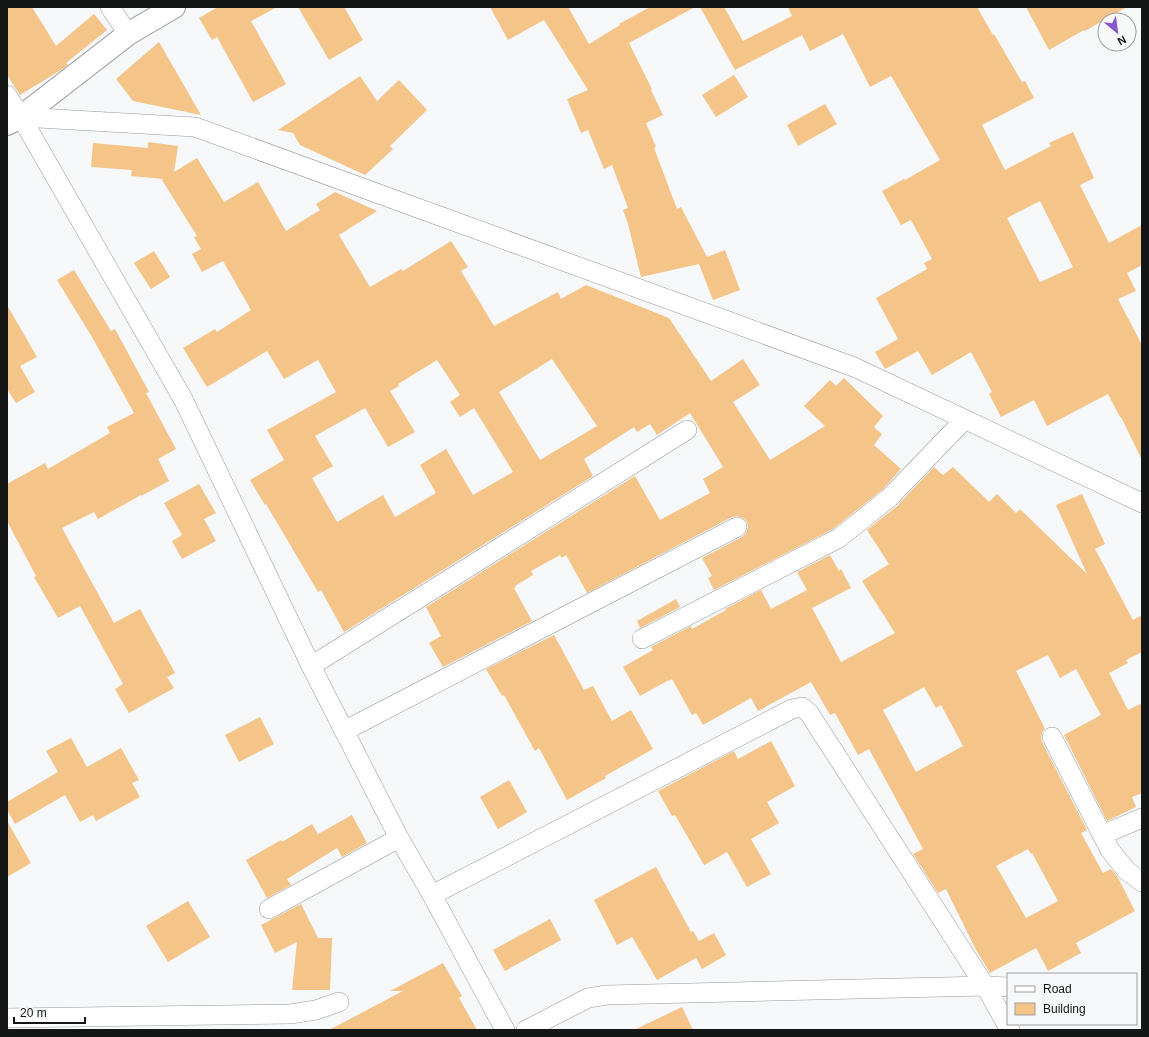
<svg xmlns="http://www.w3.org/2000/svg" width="1149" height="1037" viewBox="0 0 1149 1037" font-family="Helvetica,sans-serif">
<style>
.building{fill:#f4c489;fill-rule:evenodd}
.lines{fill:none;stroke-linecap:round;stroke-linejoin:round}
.minor-casing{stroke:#98989a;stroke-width:20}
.tertiary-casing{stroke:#98989a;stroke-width:24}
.minor{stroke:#fff;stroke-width:19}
.tertiary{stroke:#fff;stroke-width:22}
</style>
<rect width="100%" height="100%" fill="#f7f8fa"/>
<g class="building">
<path d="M7 7H32L56 46 94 14 107 30 66 63 68 65 61 70 20 95 7 75Z"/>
<path d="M218 7H277L251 21 286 84 253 102 217 37 212 40 199 18Z"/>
<path d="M298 7H344L363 40 329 60Z"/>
<path d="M490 7H568L589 44 620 25 619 24 650 7H695L629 43 652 89 651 90 663 115 646 123 656 147 654 148 677 209 681 207 707 257 725 250 740 290 713 300 699 264 641 277 628 224 623 210 628 208 612 165 604 169 588 130 581 133 567 99 588 90 544 20 508 40Z"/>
<path d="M700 7H724L743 41 792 16 788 7H977L993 35 994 34 1022 82 1025 81 1034 98 982 125 1005 170 1051 146 1049 143 1073 132 1094 178 1080 185 1109 243 1142 225V265L1127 273 1136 291 1118 299 1142 345V460L1121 417H1120L1108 394 1047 426 1034 400 1001 417 989 394 992 392 971 352 932 375 918 351 885 369 875 352 898 339 876 298 927 269 924 263 932 259 911 220 901 225 882 191 904 179 905 180 940 160 891 76 870 87 843 34 810 51 802 35 735 70ZM1040 201 1073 267 1040 282 1007 218Z"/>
<path d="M1026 7H1127L1085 31 1084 30 1049 50Z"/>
<path d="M159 42 201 115 133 101 116 79Z"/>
<path d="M734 75 748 97 716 117 702 95Z"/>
<path d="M360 76 377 101 399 80 427 110 390 146 393 149 365 175 300 145 293 133 278 130Z"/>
<path d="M825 104 837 124 798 146 787 125Z"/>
<path d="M148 142 178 146 174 172 197 158 224 202 258 182 286 231 320 210 316 204 335 192 377 211 339 235 370 287 401 269 403 271 451 241 468 267 461 271 494 326 558 292 561 299 586 285 669 318 711 381 743 359 760 385 733 402 770 460 825 426 804 406 830 380 836 386 844 378 883 416 874 427 882 434 874 445 901 469 882 490 833 529 714 590 708 578 712 576 702 558 742 537 746 533 748 527 747 522 743 518 737 516 732 517 587 593 566 555 562 558 560 555 531 571 533 575 515 586 516 587 514 588 532 621 443 667 429 643 441 636 426 607 635 476 660 520 710 493 703 479 723 467 690 413 657 435 650 424 637 432 634 427 584 459 593 476 344 632 321 590 318 592 266 504 265 505 250 480 284 460 267 430 336 392 318 360 284 379 267 351 207 387 183 348 215 329 217 332 251 310 223 261 202 272 192 254 201 249 194 237 197 236 162 180 163 179 131 176 132 170 91 167 93 143 148 148ZM552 359 597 426 540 460 499 392ZM437 360 460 395 450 402 460 417 474 408 513 472 473 495 446 449 420 465 436 493 395 517 383 495 337 522 312 478 333 466 315 436 365 408 388 447 415 432 390 391 399 386 398 384Z"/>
<path d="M154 251 170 277 151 289 134 263Z"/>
<path d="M74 270 111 331 115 329 149 392 146 393 176 449 158 459 169 481 141 496V495L98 519 94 512 62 528 114 623 140 609 175 673 167 677 174 688 129 713 115 689 123 684 80 606 58 618 34 577 36 576 7 521V484L45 463 48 469 110 433 107 427 134 413 92 337 57 280Z"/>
<path d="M7 305 37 357 20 366 35 392 16 403 7 389Z"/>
<path d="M934 467 943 475 953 467 989 502 997 494 1016 513 1020 509 1087 574 1056 505 1082 494 1105 544 1095 549 1133 620 1142 615V652L1126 660 1128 663 1109 673 1128 710 1142 703V793L1132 797 1136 807 1107 821 1064 735 1101 715 1076 669 1060 678 1048 655 1016 671 1045 729 1043 731 1041 736 1042 742 1087 830 1081 833 1103 873 1111 869 1117 876 1135 911 1076 943 1081 953 1048 971 1036 948 990 973 975 948 946 889 938 893 913 854 923 849 869 749 858 755 835 713 830 715 811 682 758 711 751 698 703 725 696 713 692 715 672 679 669 681V680L640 696 623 667 653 650 651 647 691 626 692 629 726 610 725 609 761 590 771 609 807 590 797 572 830 555 839 571 841 569 851 588 812 608 841 662 895 633 862 581 889 564 867 530 897 506ZM924 687 936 708 941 705 963 746 916 772 883 710ZM1028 849 1031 854 1032 853 1058 901 1026 918 996 866Z"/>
<path d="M199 484 216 513 204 519 216 541 182 559 172 541 182 535 164 503Z"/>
<path d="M676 599 680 607 640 628 637 621Z"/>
<path d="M554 635 584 690 593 686 612 721 631 710 653 749 605 776 606 778 567 800 539 748 535 751 504 695 502 696 486 669Z"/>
<path d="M260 717 274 744 239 762 225 735Z"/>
<path d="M71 738 87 767 121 748 139 780 132 783 140 797 96 821 93 815 80 822 65 795 15 824 7 810V802L58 772 46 751Z"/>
<path d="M771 741 795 786 767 802 779 823 751 839 771 874 747 887 727 852 704 865 675 815 672 816 658 791 734 751 738 759Z"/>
<path d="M509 780 527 812 498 829 480 797Z"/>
<path d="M352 815 367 843 342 857 337 848 287 879 291 885 267 898 246 860 281 840 282 842 312 824 318 834Z"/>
<path d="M7 821 31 863 7 877Z"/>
<path d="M656 867 691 932 693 931 699 941 714 933 726 955 702 969 696 958 657 980 632 937 617 945 594 900Z"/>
<path d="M188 901 210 937 168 962 146 926Z"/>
<path d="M301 904 318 938H332L330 990H292L297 942 275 953 261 925Z"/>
<path d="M550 919 561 940 505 971 493 950Z"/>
<path d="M443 963 462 996 459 998 477 1030H329L403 991H390Z"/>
<path d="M682 1007 693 1030H634Z"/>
</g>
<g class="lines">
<defs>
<g id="minor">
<path d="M110 7 128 34"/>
<path d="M7 95 21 117 183 399 311 666 399 838 432 895 505 1030"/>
<path d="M21 117 195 127 854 367 1142 503"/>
<path d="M642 639 839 538 889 498 965 419"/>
<path d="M311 666 687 430"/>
<path d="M344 731 737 527"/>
<path d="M1052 737 1110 850 1127 871 1142 882"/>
<path d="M1102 835 1142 818"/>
<path d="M432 895 792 709 802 707 809 713 985 986 1010 1030"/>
<path d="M269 909 399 838"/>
<path d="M7 1018 290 1014 316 1010 339 1002"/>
<path d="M526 1030 588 998 607 995 985 986 1008 987"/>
</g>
<path id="tertiary" d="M7 124 21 117 128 34 174 7"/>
</defs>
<use href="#minor" class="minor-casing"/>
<use href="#tertiary" class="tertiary-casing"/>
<use href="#minor" class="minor"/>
<use href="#tertiary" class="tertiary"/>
</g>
<rect width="1149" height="1037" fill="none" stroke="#151616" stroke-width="16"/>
<rect x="1007" y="973" width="130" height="52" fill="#f7f8fa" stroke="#9d9e9f"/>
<rect x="1015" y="986" width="20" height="6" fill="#ffffff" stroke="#9d9e9f"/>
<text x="1043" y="993" font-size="12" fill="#151616">Road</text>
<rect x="1015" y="1003" width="20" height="12" fill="#f4c489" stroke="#9d9e9f"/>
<text x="1043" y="1013" font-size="12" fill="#151616">Building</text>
<g transform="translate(1117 32) rotate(151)"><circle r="19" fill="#f7f8fa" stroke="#9d9e9f"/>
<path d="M0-3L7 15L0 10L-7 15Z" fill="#8656cf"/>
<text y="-6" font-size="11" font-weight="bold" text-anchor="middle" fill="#151616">N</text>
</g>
<path d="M14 1017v6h71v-6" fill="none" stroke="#151616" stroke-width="2"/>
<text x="20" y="1017" font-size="12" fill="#151616" stroke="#f7f8fa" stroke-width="3" paint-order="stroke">20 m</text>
</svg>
